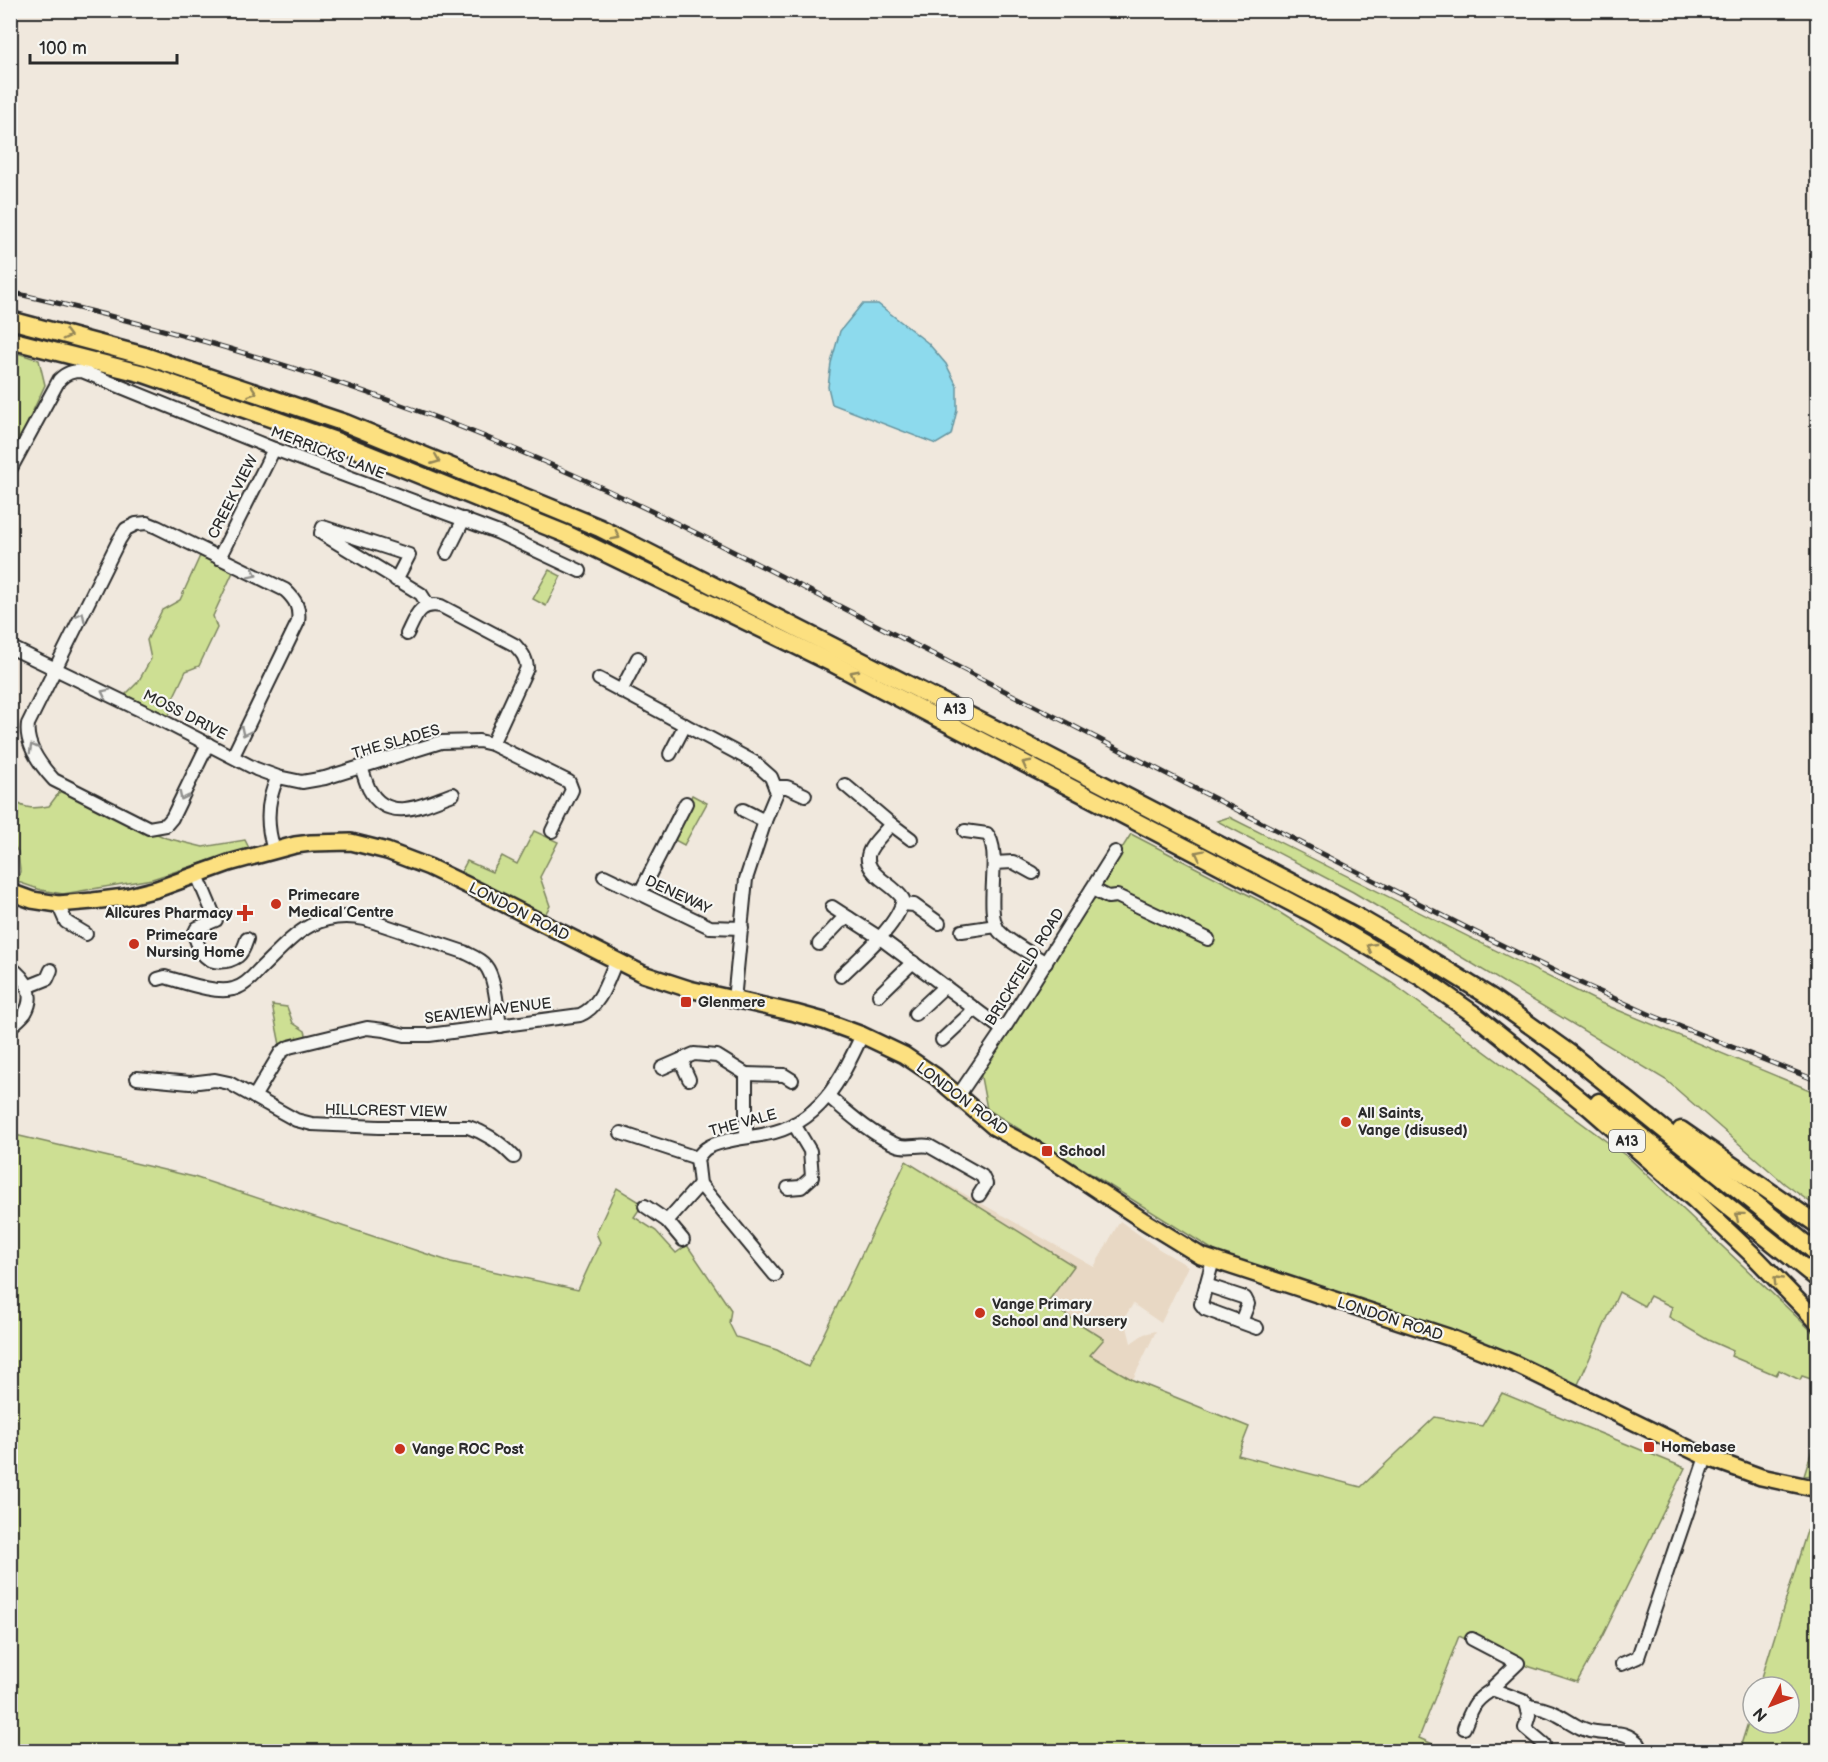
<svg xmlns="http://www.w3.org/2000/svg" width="1828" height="1762" viewBox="0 0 1828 1762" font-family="'Balsamiq Sans',sans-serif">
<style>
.built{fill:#e8d8c4}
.green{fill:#cddf93;stroke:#7c855f;stroke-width:1.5}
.water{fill:#8ddaed;stroke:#66949f;stroke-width:1.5}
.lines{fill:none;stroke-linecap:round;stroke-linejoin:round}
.minor-casing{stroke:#2b2b2b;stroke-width:16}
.major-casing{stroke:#2b2b2b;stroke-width:20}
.highway-casing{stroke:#2b2b2b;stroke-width:21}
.minor{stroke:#f6f6f2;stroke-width:12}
.major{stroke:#fce080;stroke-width:15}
.highway{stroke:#fce080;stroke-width:16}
.rail-casing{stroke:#2b2b2b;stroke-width:5}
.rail{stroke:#f6f6f2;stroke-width:3;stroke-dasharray:9;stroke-linecap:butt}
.oneway{stroke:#948656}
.oneway2{stroke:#90908e}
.poi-dot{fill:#c8321e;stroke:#f6f6f2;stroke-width:2}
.labels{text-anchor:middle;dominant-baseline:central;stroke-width:4.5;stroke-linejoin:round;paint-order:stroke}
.shield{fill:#f6f6f2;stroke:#686867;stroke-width:1.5}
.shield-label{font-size:14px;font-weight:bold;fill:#2b2b2b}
.street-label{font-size:15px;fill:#2b2b2b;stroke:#f6f6f2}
.poi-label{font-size:15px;font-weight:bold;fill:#2b2b2b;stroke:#f6f6f2;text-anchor:start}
</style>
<rect width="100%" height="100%" fill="#f0e8dd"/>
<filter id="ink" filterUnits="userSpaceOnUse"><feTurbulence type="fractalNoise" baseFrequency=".0167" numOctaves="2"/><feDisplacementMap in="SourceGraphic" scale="12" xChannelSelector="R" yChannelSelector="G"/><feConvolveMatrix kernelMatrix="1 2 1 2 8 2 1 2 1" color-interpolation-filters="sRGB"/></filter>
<g filter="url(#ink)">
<path class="built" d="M906 1161 1094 1267 1120 1221 1159 1249 1188 1266 1161 1323 1133 1304 1121 1323 1127 1327 1131 1343 1144 1334 1156 1331 1085 1480 819 1345Z"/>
<g class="green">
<path d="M11 351 39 360 45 385 11 458Z"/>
<path d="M200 556 233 572 213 616 217 628 199 666 186 671 173 698 169 716 125 695 138 682 151 659 147 640 162 610 180 600Z"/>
<path d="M549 570 561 576 546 606 533 599Z"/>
<path d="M61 790 166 838 203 847 245 840 249 848 152 879 63 894 41 890 18 882 20 871 18 852 11 841 10 795C19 810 35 809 49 806Z"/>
<path d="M692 795 707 803 684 845 671 838Z"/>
<path d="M1229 817 1601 1003 1817 1093V1207L1785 1184 1666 1080 1353 892 1217 821Z"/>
<path d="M534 831 558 842 540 877 550 906 543 918 460 874 467 861 492 872 502 856 517 864Z"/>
<path d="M1131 834 1266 904 1392 983 1629 1158 1817 1336V1381L1802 1376 1800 1380 1779 1370 1776 1375 1731 1356 1733 1351 1708 1340 1669 1317 1672 1307 1650 1296 1644 1306 1619 1292 1576 1389 1540 1366 1221 1255 987 1109 980 1072Z"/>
<path d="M272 1005 287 1007 293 1023 305 1031 307 1038 280 1045Z"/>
<path d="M11 1134 194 1177 451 1262 578 1290 600 1242 596 1233 617 1188 643 1204 634 1217 656 1231 676 1253 687 1245 731 1310 729 1323 736 1337 777 1350 808 1367 906 1161 1074 1266 1047 1303 1104 1339 1090 1355 1133 1380 1249 1427 1238 1455 1361 1487 1435 1417 1482 1426 1502 1393 1685 1468 1602 1637 1577 1682 1518 1663 1459 1636 1419 1738 1449 1751 11 1752Z"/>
<path d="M1817 1434V1475L1804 1476Z"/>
<path d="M1815 1505 1818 1506 1817 1730 1808 1751H1739L1753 1707V1723H1789V1687H1759Z"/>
</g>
<path class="water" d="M862 304H878L928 343 946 364 957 386V410L951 435 936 444 832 404 828 387 831 363 840 331Z"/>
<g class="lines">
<defs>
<g id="minor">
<path d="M10 470 59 380C66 373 72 371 82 371L274 449 499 533 580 571"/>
<path d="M447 553 464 519"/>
<path d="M219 558 274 449"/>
<path d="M396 580 409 555 323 527 321 533 421 594 428 605"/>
<path d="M407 634C415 618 419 601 441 606L515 645C522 653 526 657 527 668L492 744"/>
<path d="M10 647 161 720 256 769 278 777C266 801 266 825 274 850"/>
<path d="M599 679 754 762 771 777 777 792 765 821 746 879 734 1000"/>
<path d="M621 691 638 658"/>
<path d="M208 744 172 818 166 825 149 828 54 780C41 766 25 744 28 724L119 540 126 529 136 524 147 523 157 527 285 590C296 600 300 608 298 622L233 756"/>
<path d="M670 754 685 725"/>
<path d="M361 767C364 775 366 783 369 789 388 825 425 804 453 794"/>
<path d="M278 777 302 782 325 778 441 742 479 741 492 744 569 782 572 790 552 831"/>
<path d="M845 785 891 824"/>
<path d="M775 787H787L805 795"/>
<path d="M743 810 765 821"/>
<path d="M965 831 987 834C1003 851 983 911 999 931 1007 941 1034 955 1046 963"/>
<path d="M994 863 1013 862 1033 873"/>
<path d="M197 875 216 920 197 928 194 934C197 941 199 951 205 956 213 964 228 963 238 956 243 952 245 945 247 939"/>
<path d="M604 876 710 927 742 928"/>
<path d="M1092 889 1108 897 1117 896 1208 939"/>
<path d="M640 893 686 803"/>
<path d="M58 904 66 922 86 934"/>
<path d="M902 904 914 905 939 923"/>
<path d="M832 907 880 938 1003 1030"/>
<path d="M962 931 996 926"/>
<path d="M819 944 840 922 849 918"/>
<path d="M10 967C26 978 36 995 25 1013 21 1018 15 1023 10 1027"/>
<path d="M841 976C860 957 899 925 903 899 897 890 890 886 881 879 854 857 874 845 891 824L911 839"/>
<path d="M158 979 165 977C184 982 215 994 233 989 243 987 252 978 259 970 292 938 313 909 365 919L464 952C472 956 480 959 485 965 496 978 497 1009 500 1026"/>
<path d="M27 987 47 979 51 970"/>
<path d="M879 995 913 962"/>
<path d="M915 1014 945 986"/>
<path d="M942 1040 975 1009"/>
<path d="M685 1058 683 1066 689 1079"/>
<path d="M662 1068 694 1054 717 1056 746 1074V1137"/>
<path d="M746 1074 784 1075 792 1080"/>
<path d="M137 1078 190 1083 215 1080 229 1083 296 1120 312 1124 379 1127H468C487 1133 501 1143 514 1157"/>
<path d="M828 1096C848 1113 872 1135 897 1145 907 1149 919 1144 929 1146L982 1176 986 1184 979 1195"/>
<path d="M958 1096 1003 1030 1115 852"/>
<path d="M254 1097 281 1052 289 1047 367 1028 384 1030 405 1035H429L580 1015C601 1006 607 981 616 961"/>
<path d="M621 1133 697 1158C700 1155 703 1150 707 1148 721 1139 749 1138 766 1134 819 1124 841 1080 862 1035"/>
<path d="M697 1158 700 1184 775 1275"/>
<path d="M788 1188 801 1187 812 1177 810 1151 794 1124"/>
<path d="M645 1206 667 1221 683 1240"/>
<path d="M667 1221 700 1184"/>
<path d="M1213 1260 1201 1304 1205 1309 1257 1328"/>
<path d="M1206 1285 1245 1298 1248 1304 1241 1322"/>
<path d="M1472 1639 1518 1663 1494 1686 1497 1691 1526 1702 1529 1715 1525 1728 1544 1744"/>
<path d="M1622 1664 1638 1657 1706 1457"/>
<path d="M1527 1706C1538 1707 1548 1709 1558 1715 1570 1721 1581 1731 1596 1732 1615 1735 1624 1729 1639 1744L1637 1752"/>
<path d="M1464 1728C1473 1706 1474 1700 1495 1688"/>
</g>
<path id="major" d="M10 892 32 900 58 904 93 901 125 897 157 889 229 863 295 845 311 843 351 842 387 851 429 867 481 892 643 974 689 989 795 1013 824 1021 862 1035 904 1055 935 1076 994 1127 1040 1152 1144 1221 1201 1256 1448 1337 1513 1363 1706 1457 1761 1477 1818 1489"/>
<g id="highway">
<path d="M10 320 145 356 345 423 600 528 1025 744 1354 915 1411 948 1492 998 1569 1053 1818 1254"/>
<path d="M10 340 144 374 333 440 566 534 832 663 1315 915 1421 977 1475 1015 1525 1055 1589 1107 1694 1199 1757 1259 1818 1322"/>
<path d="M1599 1102 1818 1279"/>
<path d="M1681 1130 1818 1225"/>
</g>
</defs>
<use href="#minor" class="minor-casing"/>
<use href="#major" class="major-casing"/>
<use href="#highway" class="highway-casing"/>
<use href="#minor" class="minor"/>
<use href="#major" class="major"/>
<use href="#highway" class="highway"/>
<defs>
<path id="rail" d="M10 292C142 322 272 358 399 404 515 445 626 497 736 553L1473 931 1565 976 1651 1015 1818 1081"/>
</defs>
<use href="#rail" class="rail-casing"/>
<use href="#rail" class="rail"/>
</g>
<defs><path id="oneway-chevron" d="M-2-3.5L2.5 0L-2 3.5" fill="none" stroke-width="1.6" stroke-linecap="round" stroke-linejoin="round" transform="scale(1.5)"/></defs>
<g class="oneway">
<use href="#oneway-chevron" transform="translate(67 335) rotate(15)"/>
<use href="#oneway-chevron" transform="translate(253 392) rotate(19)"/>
<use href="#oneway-chevron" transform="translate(436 460) rotate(22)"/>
<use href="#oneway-chevron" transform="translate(616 536) rotate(27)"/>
<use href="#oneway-chevron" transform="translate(854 674) rotate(-152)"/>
<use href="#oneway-chevron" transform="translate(1026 764) rotate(-152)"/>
<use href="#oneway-chevron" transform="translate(1199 854) rotate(-153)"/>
<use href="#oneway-chevron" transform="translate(1371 947) rotate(-150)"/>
<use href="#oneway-chevron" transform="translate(1739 1216) rotate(-140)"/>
<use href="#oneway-chevron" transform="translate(1777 1280) rotate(-134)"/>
</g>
<g class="oneway2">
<use href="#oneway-chevron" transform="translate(253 574) rotate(26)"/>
<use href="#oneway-chevron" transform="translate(81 616) rotate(-64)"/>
<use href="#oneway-chevron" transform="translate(105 693) rotate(-154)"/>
<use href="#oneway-chevron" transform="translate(245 732) rotate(116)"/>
<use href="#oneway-chevron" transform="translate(33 748) rotate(-119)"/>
<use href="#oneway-chevron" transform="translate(183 796) rotate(116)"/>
</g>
</g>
<g class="poi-dot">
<circle cx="276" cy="904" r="6"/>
<path d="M242 904h6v6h6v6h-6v6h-6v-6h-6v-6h6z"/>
<circle cx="134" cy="944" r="6"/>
<rect x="680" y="996" width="12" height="12" rx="3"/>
<circle cx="1346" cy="1122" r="6"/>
<rect x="1041" y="1145" width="12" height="12" rx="3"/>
<circle cx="980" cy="1313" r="6"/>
<rect x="1643" y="1441" width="12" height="12" rx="3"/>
<circle cx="400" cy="1449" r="6"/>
</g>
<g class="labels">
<g class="shield">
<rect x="937" y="698" width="36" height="22" rx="4.5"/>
<rect x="1609" y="1130" width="36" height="22" rx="4.5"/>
</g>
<g class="shield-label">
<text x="955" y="709">A13</text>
<text x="1627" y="1141">A13</text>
</g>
<g class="street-label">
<text transform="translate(328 453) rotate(21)">MERRICKS LANE</text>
<text transform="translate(233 497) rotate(-63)">CREEK VIEW</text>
<text transform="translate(185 715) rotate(27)">MOSS DRIVE</text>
<text transform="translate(396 742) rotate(-16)">THE SLADES</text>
<text transform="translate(678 895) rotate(25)">DENEWAY</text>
<text transform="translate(519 912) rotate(27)">LONDON ROAD</text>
<text transform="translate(1025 967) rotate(-58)">BRICKFIELD ROAD</text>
<text transform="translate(488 1011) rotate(-7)">SEAVIEW AVENUE</text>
<text transform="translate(962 1099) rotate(37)">LONDON ROAD</text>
<text transform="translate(386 1111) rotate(1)">HILLCREST VIEW</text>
<text transform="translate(743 1123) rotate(-15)">THE VALE</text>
<text transform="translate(1390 1319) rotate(18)">LONDON ROAD</text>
</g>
<g class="poi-label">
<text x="288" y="895">Primecare<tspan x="288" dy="17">Medical Centre</tspan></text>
<text x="233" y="913" text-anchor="end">Allcures Pharmacy</text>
<text x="146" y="935">Primecare<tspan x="146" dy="17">Nursing Home</tspan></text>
<text x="698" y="1002">Glenmere</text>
<text x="1358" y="1113">All Saints,<tspan x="1358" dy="17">Vange (disused)</tspan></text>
<text x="1059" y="1151">School</text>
<text x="992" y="1304">Vange Primary<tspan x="992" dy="17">School and Nursery</tspan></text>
<text x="1661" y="1447">Homebase</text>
<text x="412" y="1449">Vange ROC Post</text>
</g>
</g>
<rect width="1828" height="1762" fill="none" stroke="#f6f6f2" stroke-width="36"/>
<rect x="18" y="18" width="1792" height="1726" fill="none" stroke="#2b2b2b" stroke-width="2" filter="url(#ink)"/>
<g transform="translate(1771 1705) rotate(228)"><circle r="28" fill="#f6f6f2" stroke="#a5a5a2" stroke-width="1.5"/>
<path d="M0-4.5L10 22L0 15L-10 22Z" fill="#c8321e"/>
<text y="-9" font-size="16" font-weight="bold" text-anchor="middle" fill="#2b2b2b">N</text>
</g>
<path d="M30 54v9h147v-9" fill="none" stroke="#2b2b2b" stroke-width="3"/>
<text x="39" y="54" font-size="18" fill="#2b2b2b" stroke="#f6f6f2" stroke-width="4.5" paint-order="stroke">100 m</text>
</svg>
